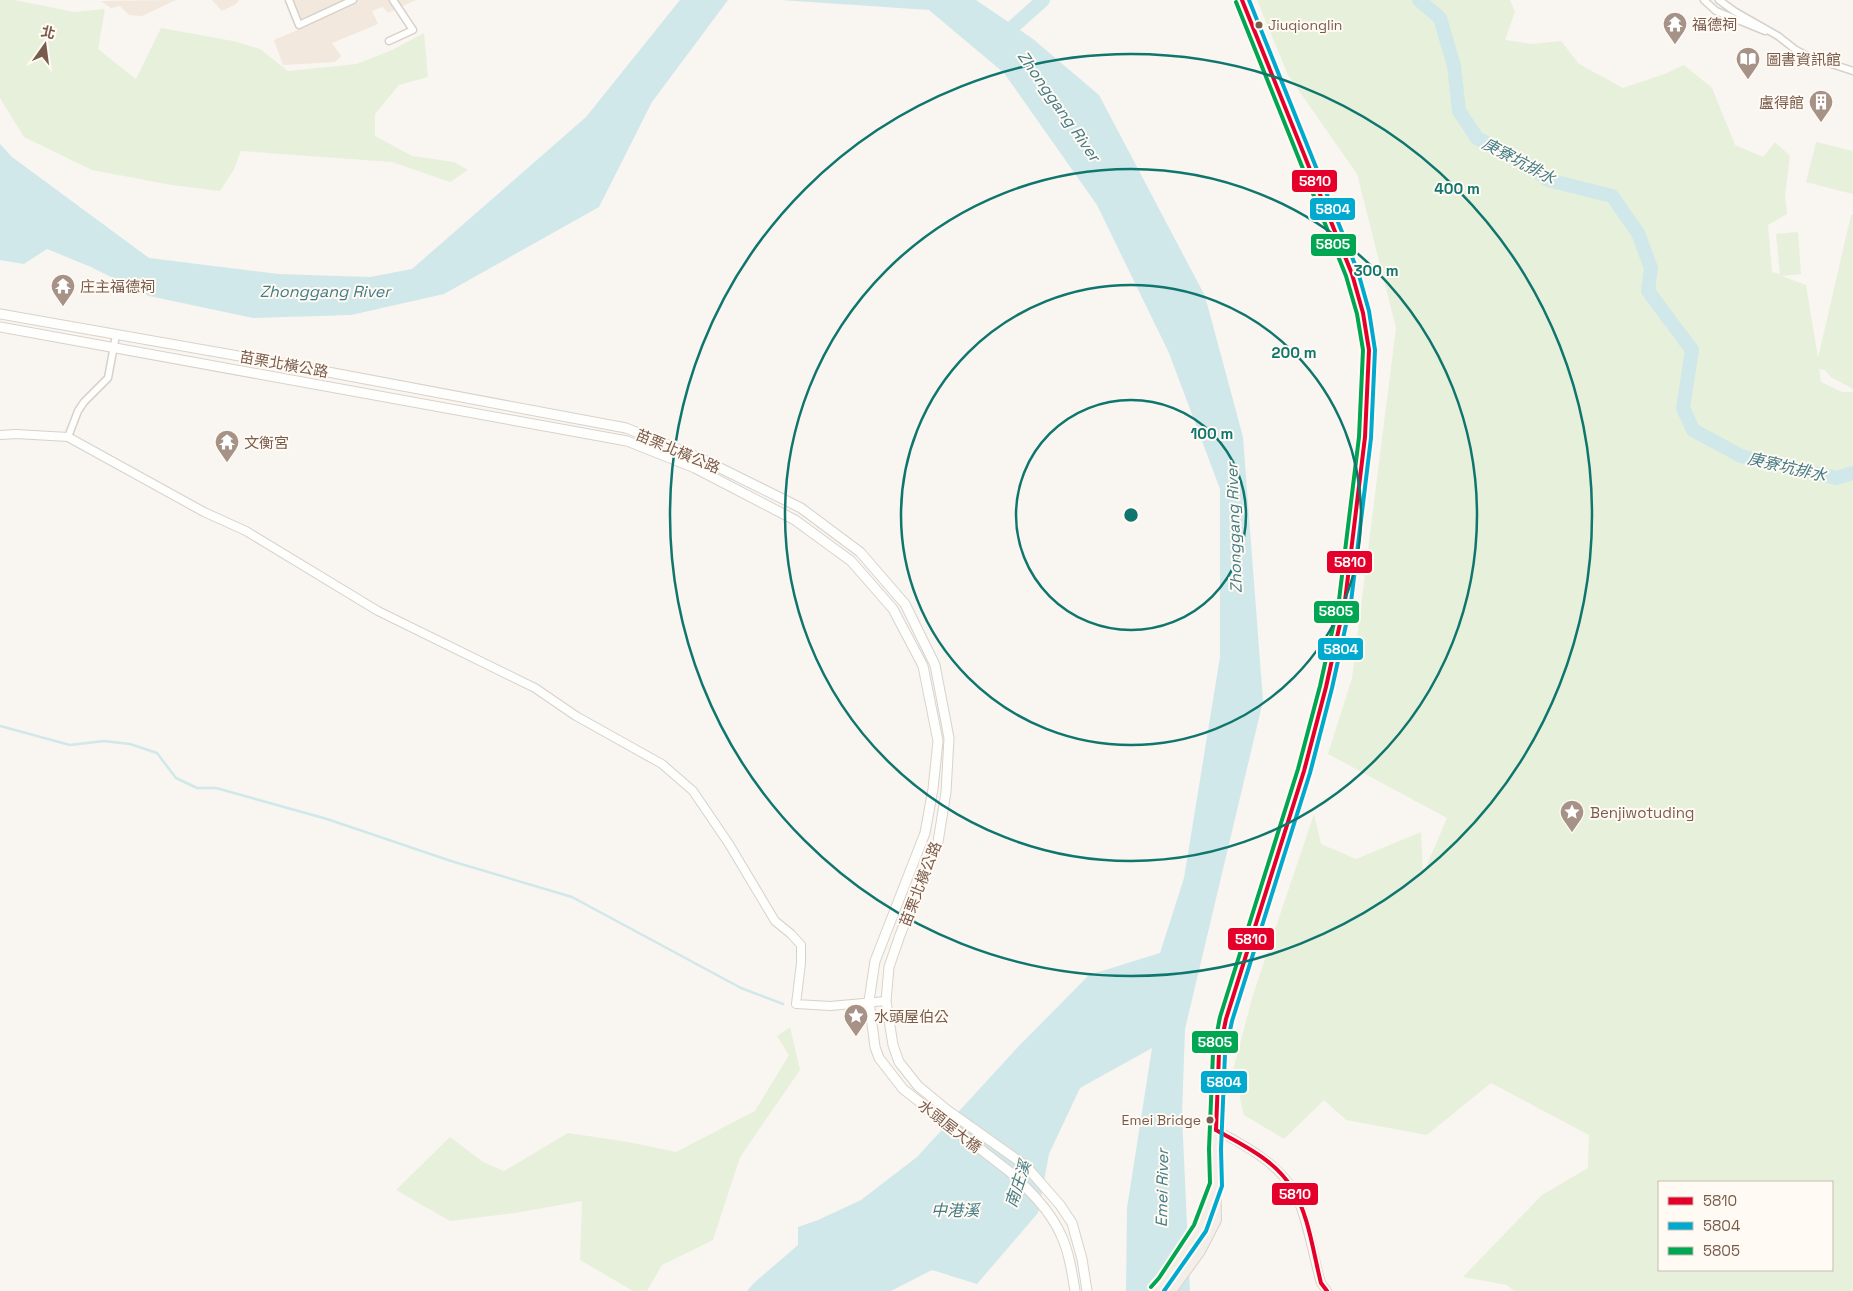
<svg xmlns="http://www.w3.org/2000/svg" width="1853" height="1291" viewBox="0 0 1853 1291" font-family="'Space Grotesk','Noto Sans TC',sans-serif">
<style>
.residential{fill:#f2e8de}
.green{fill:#e7f0db;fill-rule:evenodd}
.water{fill:#d0e8ea}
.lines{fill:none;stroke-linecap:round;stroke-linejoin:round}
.stream{stroke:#d0e8ea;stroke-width:2.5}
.river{stroke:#d0e8ea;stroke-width:14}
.minor-casing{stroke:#d7d1cb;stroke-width:9}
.tertiary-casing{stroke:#d7d1cb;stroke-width:10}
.secondary-casing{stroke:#d9d2cb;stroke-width:11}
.primary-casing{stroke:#dad1cc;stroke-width:12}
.minor{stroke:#fefefd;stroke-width:6}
.tertiary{stroke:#fefefd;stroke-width:8}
.secondary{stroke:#fefefd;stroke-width:9}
.primary{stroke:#f3eee8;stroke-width:10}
.bus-1-casing{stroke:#fffaf3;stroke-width:8}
.bus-2-casing{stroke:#fffaf3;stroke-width:8}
.bus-3-casing{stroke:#fffaf3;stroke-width:8}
.bus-1{stroke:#e4002b;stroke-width:4}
.bus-2{stroke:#00a9ce;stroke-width:4}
.bus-3{stroke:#00a651;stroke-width:4}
.ring{fill:none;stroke:#0f766e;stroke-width:2.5}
.bus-dot{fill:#7a5c4d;stroke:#fffaf3;stroke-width:2}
.labels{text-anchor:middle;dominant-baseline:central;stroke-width:4;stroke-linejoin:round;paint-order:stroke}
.bus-label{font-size:14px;fill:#7a5c4d;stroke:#fffaf3;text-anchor:start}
.poi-label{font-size:15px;fill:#7a5c4d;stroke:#fffaf3;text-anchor:start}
.street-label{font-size:15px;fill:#7a5c4d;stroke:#fffaf3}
.water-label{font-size:16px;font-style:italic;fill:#437c86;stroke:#fffaf3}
.centre{fill:#0f766e;stroke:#fffaf3;stroke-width:2.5}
.ring-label{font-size:15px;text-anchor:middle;font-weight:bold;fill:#0f766e;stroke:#fffaf3;stroke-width:4;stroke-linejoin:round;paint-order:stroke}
.line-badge{stroke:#fffaf3;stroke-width:2}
.badge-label{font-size:14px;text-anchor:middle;font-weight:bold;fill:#fff}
</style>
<rect width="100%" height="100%" fill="#f9f5f0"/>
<g class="residential">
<path d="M176 0 142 16 129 15 120 6 111 8 101 1Z"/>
<path d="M212 0H239L236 4 222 11Z"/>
<path d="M290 0H416L388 13 383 7 372 11 378 24 332 43 341 56 335 62 283 65 274 40 302 28Z"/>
</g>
<g class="green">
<path d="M0 0H15L74 12 105 9 98 49 136 79 161 28 233 41 260 49 288 71 357 64 392 50 424 33 428 77 399 85 375 114V136L412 156 454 162 468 170 450 182 392 162 241 151 233 171 220 191 172 185 92 170 24 137 0 98Z"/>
<path d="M1257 0H1510L1515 12 1505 40 1533 44 1561 41 1579 64 1623 88 1665 74 1684 65 1712 88 1735 145 1763 157 1775 142 1790 156 1785 195 1787 214 1768 225 1772 272 1780 274 1776 234 1798 232 1801 274 1782 276 1806 285 1818 358 1851 215H1853V389L1831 377 1825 370 1819 369 1821 382 1842 392H1853V1291H1514L1507 1285 1463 1277 1542 1195 1588 1168 1589 1135 1491 1083 1427 1135 1346 1120 1324 1100 1284 1139 1244 1115 1233 1070 1253 995 1314 814 1321 844 1356 859 1421 832 1423 874 1447 818 1328 754 1352 678 1396 328 1357 174 1288 75ZM1659 1182H1832V1270H1659Z"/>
<path d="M1816 142 1853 151V194L1806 182Z"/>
<path d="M790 1027 800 1070 740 1157 713 1240 662 1265 647 1291H633L580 1260 582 1201 515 1213 450 1221 396 1190 450 1137 483 1162 504 1171 568 1133 628 1142 676 1152 755 1111 789 1055 777 1036Z"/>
</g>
<g class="water">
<path d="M680 0H728L652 102 599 207 444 294 351 315 253 318 149 296 91 267 47 249 24 264 0 260V144L12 157 149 258 278 274 370 277 412 269 586 117Z"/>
<path d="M781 0H976L1033 39 1099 95 1205 296 1243 437 1263 701 1185 1029 1182 1115 1190 1291H1126L1127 1208 1152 1048 1080 1088 1049 1154 1038 1213 977 1284 932 1270 891 1291H747L754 1283 798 1245V1227L818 1220 861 1200 917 1157 1017 1048 1089 975 1160 953 1184 878 1220 657V489L1169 353 1097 205 1004 73 929 10Z"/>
</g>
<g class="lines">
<path class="stream" d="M0 726 70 745 104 741 130 744 157 753 176 778 197 788H216L327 819 451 861 572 897 741 988 783 1004"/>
<g class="river">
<path d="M1419 0 1440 18 1454 66 1459 111 1477 138 1531 167 1548 180 1612 196 1638 233 1651 268 1648 291 1692 350 1683 408 1693 430 1741 456 1836 478 1853 473"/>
<path d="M1006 33 1043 0"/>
</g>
<defs>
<g id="minor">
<path d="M289 0 299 25 353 0"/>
<path d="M1704 0 1716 11 1765 31"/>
<path d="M1719 0 1734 11 1778 36 1796 50 1807 56 1853 71"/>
<path d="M389 41 413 30 393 0"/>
<path d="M68 437 78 411 84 402 108 378 116 335"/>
</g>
<g id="tertiary">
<path d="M0 435 16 434 68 437 204 512 246 531 378 611 535 688 576 716 662 764 693 791 729 844 775 921 791 934 801 945V963L796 1004 830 1006 886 1001"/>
<path d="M1216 1130C1242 1144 1275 1161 1292 1188 1306 1211 1313 1256 1321 1283L1327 1291"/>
</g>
<g id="secondary">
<path d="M0 314 296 366 626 428 698 457 801 508 860 552 905 604 935 665 949 738 946 792 938 842 900 935 889 967 886 1001 893 1045 899 1062 918 1086 947 1110 1026 1166 1060 1205 1072 1223 1082 1259 1087 1291"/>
<path d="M0 327 627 441 695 468 795 520 851 561 893 609 923 666 938 741 933 789 925 833 875 961 869 1001 875 1047 879 1058 903 1089 1010 1172C1029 1190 1050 1210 1061 1235 1069 1252 1072 1272 1075 1291"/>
</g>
<g id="primary">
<path d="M1155 1291C1183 1263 1200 1228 1213 1192"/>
<path d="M1171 1291 1200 1251 1216 1220 1215 1171 1218 1083 1219 1053 1226 1019 1304 771 1326 687 1345 601 1356 521 1365 437 1369 350 1363 313 1352 274 1242 0"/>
</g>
</defs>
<use href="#minor" class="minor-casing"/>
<use href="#tertiary" class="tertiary-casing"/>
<use href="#secondary" class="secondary-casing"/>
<use href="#primary" class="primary-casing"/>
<use href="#minor" class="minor"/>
<use href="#tertiary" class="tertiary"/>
<use href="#secondary" class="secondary"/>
<use href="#primary" class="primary"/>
<defs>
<g id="bus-1">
<path d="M1216 1130 1219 1053 1226 1019 1304 771 1326 687 1345 601 1365 437 1369 350 1363 313 1352 274 1242 0"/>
<path d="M1216 1130C1243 1145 1275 1160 1292 1188 1309 1215 1313 1252 1321 1283L1327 1291"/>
</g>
<path id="bus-2" d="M1164 1291 1206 1231 1222 1186 1221 1149 1225 1054 1232 1021 1310 773 1332 688 1351 602 1371 438 1375 350 1369 311 1358 272 1249 0"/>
<path id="bus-3" d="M1151 1287 1159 1278 1194 1225 1210 1183 1209 1149 1213 1053 1220 1017 1298 769 1320 686 1339 600 1359 437 1363 350 1357 314 1346 276 1236 2"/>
</defs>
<use href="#bus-1" class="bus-1-casing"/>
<use href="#bus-2" class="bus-2-casing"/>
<use href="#bus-3" class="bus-3-casing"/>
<use href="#bus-1" class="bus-1"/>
<use href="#bus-2" class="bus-2"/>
<use href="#bus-3" class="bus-3"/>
</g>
<g class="ring">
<circle cx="1131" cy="515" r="115"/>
<circle cx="1131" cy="515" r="230"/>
<circle cx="1131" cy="515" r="346"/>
<circle cx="1131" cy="515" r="461"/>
</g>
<defs>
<symbol id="temple-pin" viewBox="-11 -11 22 30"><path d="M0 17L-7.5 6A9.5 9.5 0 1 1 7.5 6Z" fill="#a69286" stroke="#fffaf3"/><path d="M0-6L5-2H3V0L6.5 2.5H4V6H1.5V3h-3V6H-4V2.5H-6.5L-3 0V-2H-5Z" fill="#fff"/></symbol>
<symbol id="library-pin" viewBox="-11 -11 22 30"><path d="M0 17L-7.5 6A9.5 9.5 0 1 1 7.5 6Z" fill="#a69286" stroke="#fffaf3"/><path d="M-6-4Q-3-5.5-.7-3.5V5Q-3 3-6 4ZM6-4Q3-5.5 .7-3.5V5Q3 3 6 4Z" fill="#fff"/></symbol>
<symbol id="building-pin" viewBox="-11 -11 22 30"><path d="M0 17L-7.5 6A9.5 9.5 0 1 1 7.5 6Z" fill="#a69286" stroke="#fffaf3"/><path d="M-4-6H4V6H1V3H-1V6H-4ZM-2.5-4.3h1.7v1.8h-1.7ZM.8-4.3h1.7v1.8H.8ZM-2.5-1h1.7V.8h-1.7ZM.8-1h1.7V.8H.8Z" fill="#fff"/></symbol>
<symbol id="sight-pin" viewBox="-11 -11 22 30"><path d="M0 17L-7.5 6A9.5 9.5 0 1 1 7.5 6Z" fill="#a69286" stroke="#fffaf3"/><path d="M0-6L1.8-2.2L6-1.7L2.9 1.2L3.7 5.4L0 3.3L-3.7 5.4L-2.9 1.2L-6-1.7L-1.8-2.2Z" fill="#fff"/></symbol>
</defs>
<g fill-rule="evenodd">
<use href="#temple-pin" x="1661" y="10" width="28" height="38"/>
<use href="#library-pin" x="1734" y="45" width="28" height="38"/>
<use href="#building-pin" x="1807" y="88" width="28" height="38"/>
<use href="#temple-pin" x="49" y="272" width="28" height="38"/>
<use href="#temple-pin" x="213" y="428" width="28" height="38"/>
<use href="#sight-pin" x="1558" y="798" width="28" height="38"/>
<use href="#sight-pin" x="842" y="1002" width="28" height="38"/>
</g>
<g class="bus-dot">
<circle cx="1259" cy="25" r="4.5"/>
<circle cx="1210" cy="1120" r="4.5"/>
</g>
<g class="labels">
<g class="bus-label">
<text x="1268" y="25">Jiuqionglin</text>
<text x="1201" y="1120" text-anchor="end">Emei Bridge</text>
</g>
<g class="poi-label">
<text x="1692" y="24">福德祠</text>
<text x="1766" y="59">圖書資訊館</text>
<text x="1804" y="102" text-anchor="end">盧得館</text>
<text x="80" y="286">庄主福德祠</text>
<text x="244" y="442">文衡宮</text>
<text x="1590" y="812">Benjiwotuding</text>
<text x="874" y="1016">水頭屋伯公</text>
</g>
<g class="street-label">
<text transform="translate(284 364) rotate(10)">苗栗北橫公路</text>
<text transform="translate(678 451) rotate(23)">苗栗北橫公路</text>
<text transform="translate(920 884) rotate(-69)">苗栗北橫公路</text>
<text transform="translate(950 1126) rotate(38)">水頭屋大橋</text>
</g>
<g class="water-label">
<text transform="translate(1059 106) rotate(55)">Zhonggang River</text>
<text transform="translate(1519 161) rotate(28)">庚寮坑排水</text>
<text x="325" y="291">Zhonggang River</text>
<text transform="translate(1787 467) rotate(13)">庚寮坑排水</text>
<text transform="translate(1234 528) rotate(-92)">Zhonggang River</text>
<text transform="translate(1018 1184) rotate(-71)">南庄溪</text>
<text transform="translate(1162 1188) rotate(-89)">Emei River</text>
<text x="955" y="1210">中港溪</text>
</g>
</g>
<circle cx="1131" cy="515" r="8" class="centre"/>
<g class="ring-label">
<text x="1457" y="194">400 m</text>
<text x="1376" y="276">300 m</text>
<text x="1294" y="358">200 m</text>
<text x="1212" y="439">100 m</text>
</g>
<g class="line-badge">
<rect x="1291" y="169" width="47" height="24" rx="5" fill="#e4002b"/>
<rect x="1309" y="197" width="47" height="24" rx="5" fill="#00a9ce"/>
<rect x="1310" y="233" width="47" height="24" rx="5" fill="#00a651"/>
<rect x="1326" y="550" width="47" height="24" rx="5" fill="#e4002b"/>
<rect x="1313" y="600" width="47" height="24" rx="5" fill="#00a651"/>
<rect x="1317" y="637" width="47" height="24" rx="5" fill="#00a9ce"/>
<rect x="1227" y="927" width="48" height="24" rx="5" fill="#e4002b"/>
<rect x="1191" y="1030" width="48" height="24" rx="5" fill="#00a651"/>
<rect x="1200" y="1070" width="48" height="24" rx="5" fill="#00a9ce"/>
<rect x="1271" y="1182" width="48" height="24" rx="5" fill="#e4002b"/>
</g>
<g class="badge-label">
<text x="1315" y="186">5810</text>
<text x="1333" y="214">5804</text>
<text x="1333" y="249">5805</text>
<text x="1350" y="567">5810</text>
<text x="1336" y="616">5805</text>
<text x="1341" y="654">5804</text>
<text x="1251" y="944">5810</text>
<text x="1215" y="1047">5805</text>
<text x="1224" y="1087">5804</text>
<text x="1295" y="1199">5810</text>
</g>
<rect x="1658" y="1181" width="175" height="90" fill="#fffaf3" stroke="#cabbb1"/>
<rect x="1668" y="1197" width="25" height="8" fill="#e4002b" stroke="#cabbb1"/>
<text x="1703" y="1206" font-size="15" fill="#7a5c4d">5810</text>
<rect x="1668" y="1222" width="25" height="8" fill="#00a9ce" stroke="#cabbb1"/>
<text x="1703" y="1231" font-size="15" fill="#7a5c4d">5804</text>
<rect x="1668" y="1247" width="25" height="8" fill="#00a651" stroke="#cabbb1"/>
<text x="1703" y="1256" font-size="15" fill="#7a5c4d">5805</text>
<g transform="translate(45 45) rotate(14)" stroke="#fffaf3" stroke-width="4" paint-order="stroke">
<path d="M0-4L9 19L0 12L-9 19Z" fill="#7a5c4d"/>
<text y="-8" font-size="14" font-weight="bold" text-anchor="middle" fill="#7a5c4d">北</text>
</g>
</svg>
